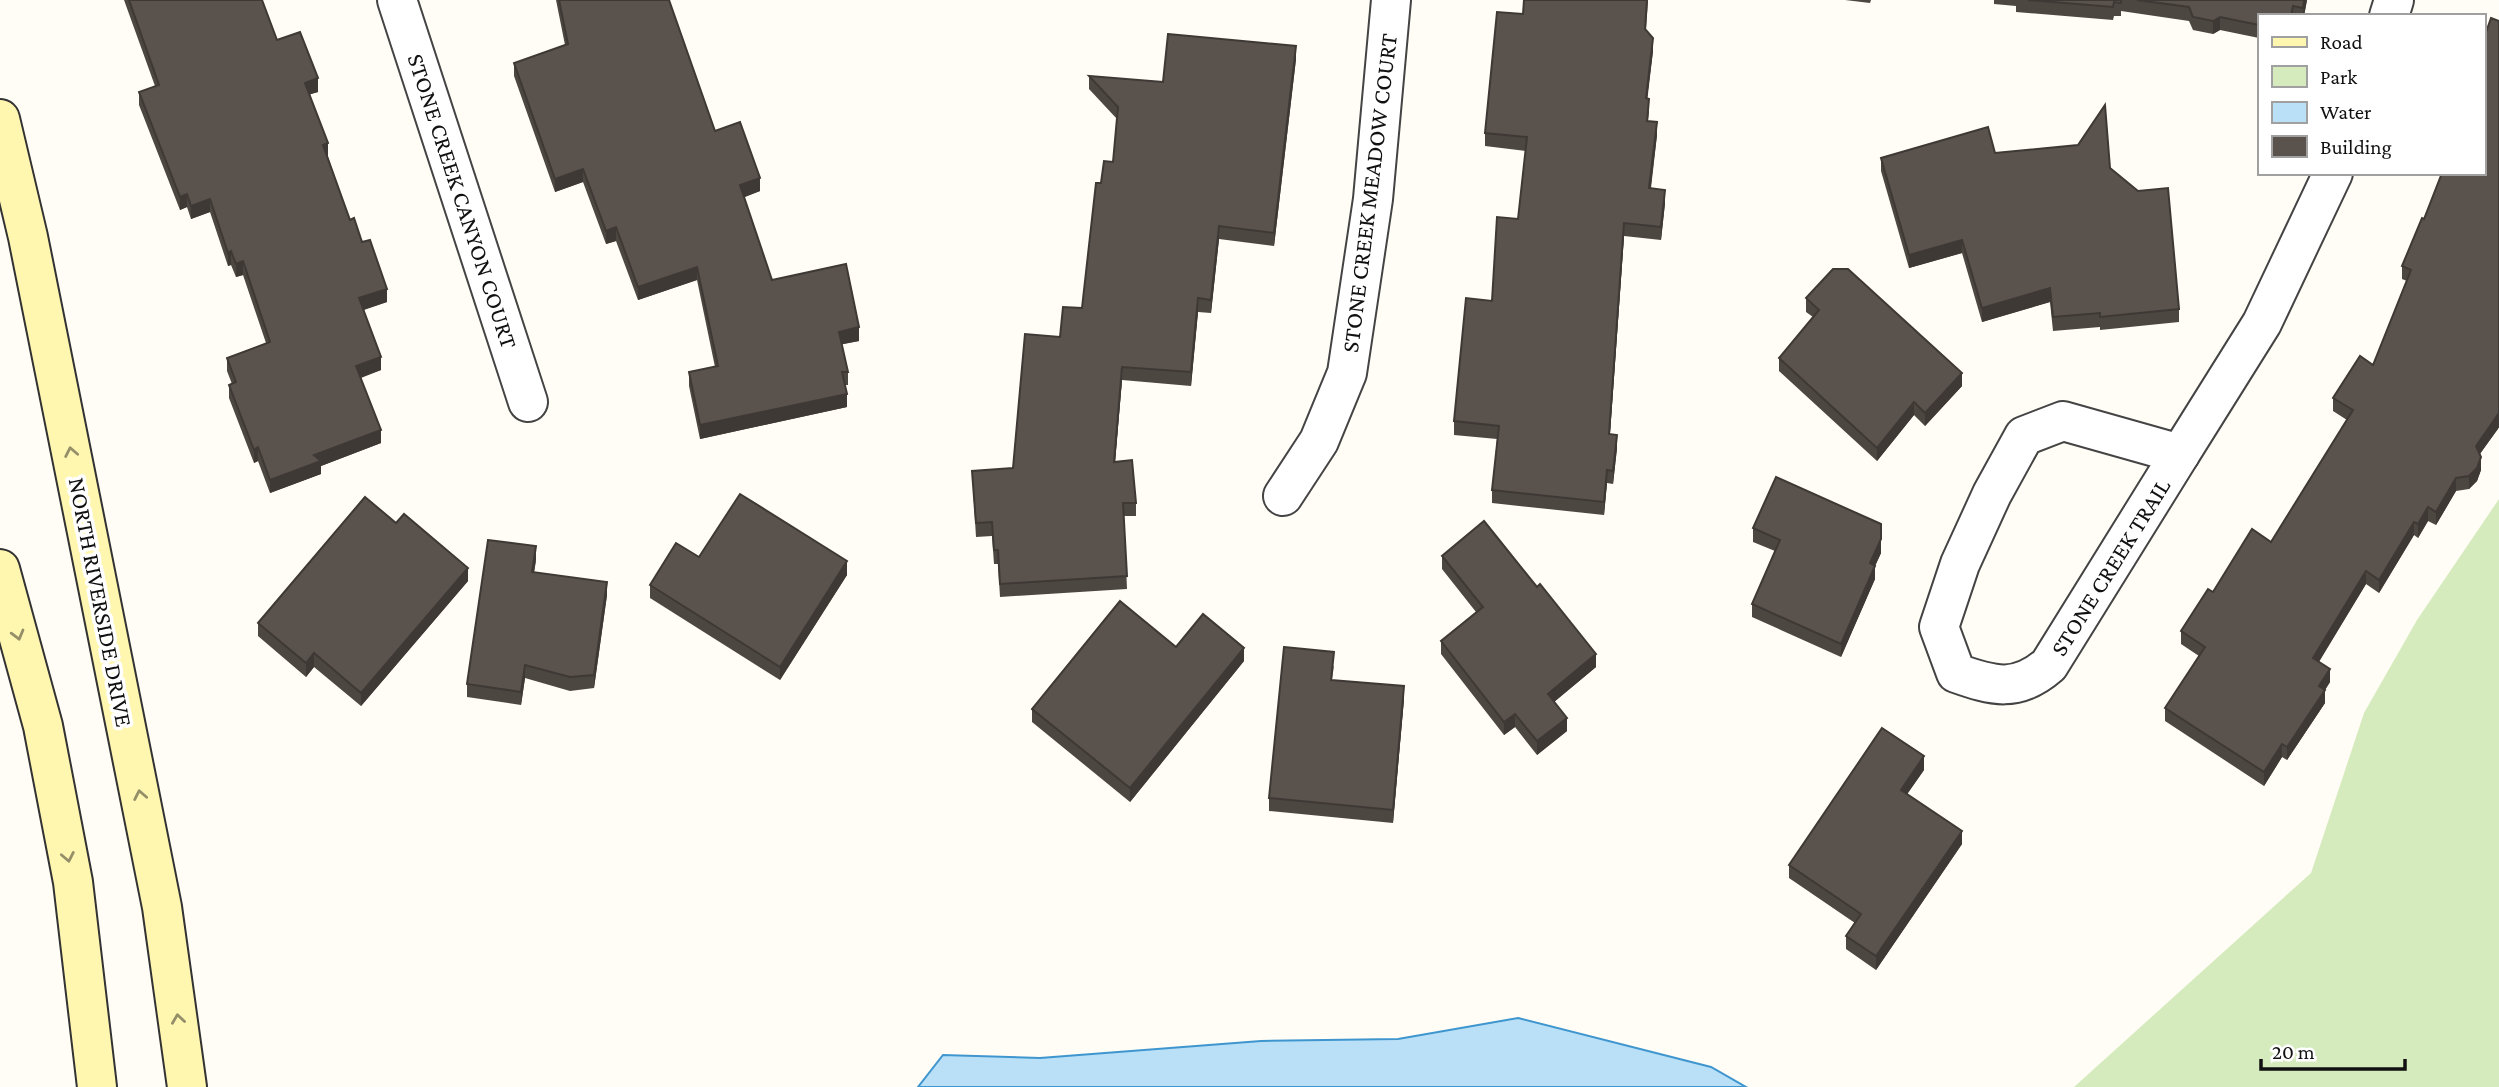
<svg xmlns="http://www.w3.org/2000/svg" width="2499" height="1087" viewBox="0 0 2499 1087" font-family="'Crimson Pro',serif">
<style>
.green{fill:#d5ebbd}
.water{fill:#b9e0f7;stroke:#3f96cf;stroke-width:2}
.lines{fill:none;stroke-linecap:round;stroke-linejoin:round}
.street-casing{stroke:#444;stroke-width:42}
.secondary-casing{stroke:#333;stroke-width:42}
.street{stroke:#fff;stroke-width:38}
.secondary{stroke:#fff6b0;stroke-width:38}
.wall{fill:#4d4742}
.shaded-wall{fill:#3f3936}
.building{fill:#5a524d;stroke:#3f3936;stroke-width:2}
.oneway{stroke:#948f68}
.labels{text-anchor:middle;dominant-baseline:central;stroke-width:7;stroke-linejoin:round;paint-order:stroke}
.street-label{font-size:24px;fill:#111;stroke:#fff}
</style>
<rect width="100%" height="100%" fill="#fffdf5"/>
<path class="green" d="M2499 499V1087H2074L2311 873 2364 713 2417 620Z"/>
<path class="water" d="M1518 1018 1711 1067 1746 1087H918L943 1055 1040 1058 1261 1041 1398 1039Z"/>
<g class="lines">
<defs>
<g id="street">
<path d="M397 0 528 402"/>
<path d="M2389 16 2394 0"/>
<path d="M2063 421 2180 454 2049 665C2017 693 1993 686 1956 673L1939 627 1960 564 1992 494 2024 436Z"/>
<path d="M2180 454 2262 323 2333 173"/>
<path d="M1283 496 1319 441 1347 373 1373 199 1391 0"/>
</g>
<g id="secondary">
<path d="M0 119 28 237 162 907 187 1087"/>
<path d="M0 569 43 726 73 882 97 1087"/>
</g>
</defs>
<use href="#street" class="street-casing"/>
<use href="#secondary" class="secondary-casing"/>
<use href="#street" class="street"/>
<use href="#secondary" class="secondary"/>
</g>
<g class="wall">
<path d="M124 0H262L277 40 318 92 310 94 328 157 350 220 362 242 387 302 364 310 381 370 361 378 381 443 321 466V474L270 493 258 461 254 463 229 398V385L232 384 227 371V358L266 343 243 275 236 277 231 265 228 266 210 212 191 219 187 207 180 210 139 105V92L155 86Z"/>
<path d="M556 0H669L715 131 760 191 744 197 772 280 859 341 842 344 848 372V385H845L847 407 700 439 689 386V372L715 367 697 280 638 300 616 241 606 244 583 182 555 192 514 76V63L565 45Z"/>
<path d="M1648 0 1646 30 1653 51 1647 98 1649 112 1648 121 1657 135 1651 188 1665 203 1661 240 1624 236 1610 434 1617 448 1613 484 1607 483 1604 515 1492 503V490L1497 439 1454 435V421L1518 219 1526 151 1485 146V133L1523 14Z"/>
<path d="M1845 0H1871L1870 3Z"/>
<path d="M1994 0H2307L2304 16H2259V38L2220 30 2213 34 2193 30 2189 21 2121 11V16H2114L2113 20 2016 12V6L1994 4Z"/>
<path d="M2499 21V427L2480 454 2481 470 2477 481 2469 489 2456 491 2436 525 2428 521 2418 538 2414 535 2379 593 2366 584 2319 662 2330 682 2325 690V703L2287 760 2282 757 2264 786 2165 721V708L2199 656 2181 644V631L2213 592 2271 542 2347 420 2333 411V398L2373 365 2407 281 2402 279V266L2424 219 2483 173Z"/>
<path d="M1296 59 1274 246 1219 239 1211 313 1198 312 1191 386 1122 380 1115 462 1136 503V516H1124L1127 589 1000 597 998 564H994L992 536 976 537 972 471 1013 468 1060 337 1082 308 1101 183 1113 162 1117 119 1089 89V76L1163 82Z"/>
<path d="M1995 153 2110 168 2179 309V322L2100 330V327L2053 331 2050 302 1982 322 1962 253 1909 268 1881 171V158Z"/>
<path d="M1806 298 1962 386 1925 426 1914 415 1877 461 1779 371V358L1813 317 1806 312Z"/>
<path d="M396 523 468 581 361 706 314 667 306 677 258 636V623Z"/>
<path d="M1753 528 1881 553 1875 566V579L1841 657 1752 617V604L1775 551 1753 542Z"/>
<path d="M1442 556 1537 587 1596 667 1554 702 1567 731 1537 755 1515 727 1504 735 1441 654V641L1476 612 1442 569Z"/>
<path d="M699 557 847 575 780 680 650 598V585Z"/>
<path d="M536 560 534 572 607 595 594 688 570 691 525 678 521 705 467 697V684Z"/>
<path d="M1176 647 1244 661 1130 802 1032 722V709Z"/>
<path d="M1334 665 1332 680 1404 699 1393 823 1269 811V798Z"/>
<path d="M1924 770 1907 794 1962 844 1876 970 1846 949V936L1855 923 1789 878V865Z"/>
</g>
<g class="shaded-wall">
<path d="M2304 0H2307L2304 16H2303Z"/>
<path d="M2220 17V30L2213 34V21Z"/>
<path d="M1653 38V51L1646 111V98Z"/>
<path d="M1296 46V59L1274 246V233Z"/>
<path d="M318 78V92L305 96V83Z"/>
<path d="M1657 122V135L1649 201V188Z"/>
<path d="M328 143V156L323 158V145Z"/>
<path d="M583 169V182L555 192V179Z"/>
<path d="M760 178V191L740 199V185Z"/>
<path d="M1665 190V203L1661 240V227Z"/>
<path d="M187 194V207L180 210V197Z"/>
<path d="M210 199V212L191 219V206Z"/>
<path d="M1624 223V236L1609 447V434Z"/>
<path d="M1219 226V239L1211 313V300Z"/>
<path d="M616 227V241L606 244V231Z"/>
<path d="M1962 240V253L1909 268V255Z"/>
<path d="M231 251V265L228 266V253Z"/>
<path d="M243 261V275L236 277V264Z"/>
<path d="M697 267V280L638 300V287Z"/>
<path d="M2050 288V302L1982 322V308Z"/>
<path d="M387 289V302L359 311V298Z"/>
<path d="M1198 298V312L1191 386V372Z"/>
<path d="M859 327V341L839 345V332Z"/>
<path d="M381 357V370L356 379V366Z"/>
<path d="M1122 367V380L1114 475V462Z"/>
<path d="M1962 373V386L1925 426V413Z"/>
<path d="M847 394V407L700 439V425Z"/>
<path d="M1914 402V415L1877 461V448Z"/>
<path d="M2499 413V427L2498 429 2476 459V446Z"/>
<path d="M381 430V443L321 466V474L270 493V480L314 455Z"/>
<path d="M1617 435V448L1613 484V471Z"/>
<path d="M258 447V461L254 463V450Z"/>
<path d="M2481 457V470L2477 481 2469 489V476Z"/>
<path d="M1607 470V483L1604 515V502Z"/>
<path d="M2456 478V491L2436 525V512Z"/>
<path d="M2428 507V521L2418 538V524Z"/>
<path d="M2414 522V535L2379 593V580Z"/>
<path d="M1881 539V553L1870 577V563Z"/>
<path d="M536 546V560L532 585V572Z"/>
<path d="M847 561V575L780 680V667Z"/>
<path d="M1875 566V579L1841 657V644Z"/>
<path d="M468 568V581L361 706V693Z"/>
<path d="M2366 571V584L2313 671V658Z"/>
<path d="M607 582V595L594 688V675Z"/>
<path d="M1244 648V661L1130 802V788Z"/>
<path d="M314 653V667L306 677V663Z"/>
<path d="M1596 654V667L1548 707V694Z"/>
<path d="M525 665V678L521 705V692Z"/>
<path d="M2330 669V682L2319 699V686Z"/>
<path d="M1404 686V699L1393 823V810Z"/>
<path d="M2325 690V703L2287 760V747Z"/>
<path d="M1515 714V727L1504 735V722Z"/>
<path d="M1567 718V731L1537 755V741Z"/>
<path d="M2282 744V757L2264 786V772Z"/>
<path d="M1924 756V770L1901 803V790Z"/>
<path d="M1962 831V844L1876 970V956Z"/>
</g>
<g class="building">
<path d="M129 0H262L277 40 300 32 318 78 305 83 328 143 323 145 350 220 354 218 362 242 370 240 387 289 359 298 381 357 356 366 381 430 314 455 321 461 270 480 258 447 254 450 229 385 236 382 227 358 270 342 243 261 236 264 231 251 228 253 210 199 191 206 187 194 180 197 139 92 159 85Z"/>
<path d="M559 0H669L715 131 740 122 760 178 740 185 772 280 846 264 859 327 839 332 848 372H842L847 394 700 425 689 372 718 366 697 267 638 287 616 227 606 231 583 169 555 179 514 63 568 44Z"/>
<path d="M1524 0H1647L1645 29 1653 38 1646 98 1649 99 1647 121 1657 122 1649 188 1665 190 1661 227 1624 223 1609 434 1617 435 1613 471 1607 470 1604 502 1492 490 1499 426 1454 421 1466 298 1492 301 1497 217 1518 219 1527 137 1485 133 1497 12 1523 14Z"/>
<path d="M2028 0H2121V3L2114 2 2113 7Z"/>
<path d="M2137 0H2304L2303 8 2293 6 2291 16H2259V25L2220 17 2213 21 2193 17 2189 7Z"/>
<path d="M2491 18 2499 21V413L2476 446 2481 457 2477 468 2469 476 2456 478 2436 512 2428 507 2418 524 2414 522 2379 580 2366 571 2313 658 2330 669 2319 686 2325 690 2287 747 2282 744 2264 772 2165 708 2205 647 2181 631 2208 589 2213 592 2252 529 2271 542 2353 410 2333 398 2360 356 2373 365 2411 270 2402 266 2422 218 2424 219 2442 173H2483V41Z"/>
<path d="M1168 34 1296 46 1274 233 1219 226 1211 300 1198 298 1191 372 1122 367 1114 462 1132 460 1136 503H1123L1127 576 1000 584 998 550H994L992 522 976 523 972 471 1013 468 1025 334 1060 337 1063 307 1082 308 1096 183H1101L1104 161 1113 162 1118 107 1089 76 1163 82Z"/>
<path d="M2105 105 2110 168 2138 191 2168 188 2179 309 2100 317V313L2053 317 2050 288 1982 308 1962 240 1909 255 1881 158 1988 127 1995 153 2078 145Z"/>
<path d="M1833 269H1848L1962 373 1925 413 1914 402 1877 448 1779 358 1819 310 1806 298Z"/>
<path d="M1776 477 1881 524V539L1870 563 1875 566 1841 644 1752 604 1780 540 1753 528Z"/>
<path d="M740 494 847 561 780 667 650 585 676 543 699 557Z"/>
<path d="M365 497 396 523 404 514 468 568 361 693 314 653 306 663 258 623Z"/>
<path d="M1484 521 1537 587 1540 584 1596 654 1548 694 1567 718 1537 741 1515 714 1504 722 1441 641 1483 607 1442 556Z"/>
<path d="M488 540 536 546 532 572 607 582 594 675 570 677 525 665 521 692 467 684Z"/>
<path d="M1120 601 1176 647 1203 614 1244 648 1130 788 1032 709Z"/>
<path d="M1284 647 1334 652 1331 680 1404 686 1393 810 1269 798Z"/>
<path d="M1882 728 1924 756 1901 790 1962 831 1876 956 1846 936 1861 914 1789 865Z"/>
</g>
<defs><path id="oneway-chevron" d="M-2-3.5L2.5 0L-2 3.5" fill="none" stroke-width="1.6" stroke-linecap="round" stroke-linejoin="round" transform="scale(1.75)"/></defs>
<g class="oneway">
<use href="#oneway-chevron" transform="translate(71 452) rotate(-101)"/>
<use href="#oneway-chevron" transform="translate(18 635) rotate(75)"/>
<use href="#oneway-chevron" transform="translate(140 795) rotate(-101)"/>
<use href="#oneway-chevron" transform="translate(68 857) rotate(79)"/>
<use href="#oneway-chevron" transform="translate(178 1019) rotate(-98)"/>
</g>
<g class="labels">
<g class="street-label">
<text transform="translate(1369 193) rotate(-83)">STONE CREEK MEADOW COURT</text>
<text transform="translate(463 201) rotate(72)">STONE CREEK CANYON COURT</text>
<text transform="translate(2110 567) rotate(-58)">STONE CREEK TRAIL</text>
<text transform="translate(101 602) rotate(79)">NORTH RIVERSIDE DRIVE</text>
</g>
</g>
<rect x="2258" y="14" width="228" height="161" fill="#ffffff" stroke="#a0a0a0" stroke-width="2"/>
<rect x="2272" y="37" width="35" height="10" fill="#fff6b0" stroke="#a0a0a0" stroke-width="2"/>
<text x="2320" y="49" font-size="21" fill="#111111">Road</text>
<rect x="2272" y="66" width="35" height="21" fill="#d5ebbd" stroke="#a0a0a0" stroke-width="2"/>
<text x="2320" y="84" font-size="21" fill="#111111">Park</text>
<rect x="2272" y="102" width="35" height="21" fill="#b9e0f7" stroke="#a0a0a0" stroke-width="2"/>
<text x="2320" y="119" font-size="21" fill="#111111">Water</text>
<rect x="2272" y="136" width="35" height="21" fill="#5a524d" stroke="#a0a0a0" stroke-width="2"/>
<text x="2320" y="154" font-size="21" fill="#111111">Building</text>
<path d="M2261 1059v10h144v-10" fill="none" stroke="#111111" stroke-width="3.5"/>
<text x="2272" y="1059" font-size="21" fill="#111111" stroke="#ffffff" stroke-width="5" paint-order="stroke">20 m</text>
</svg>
